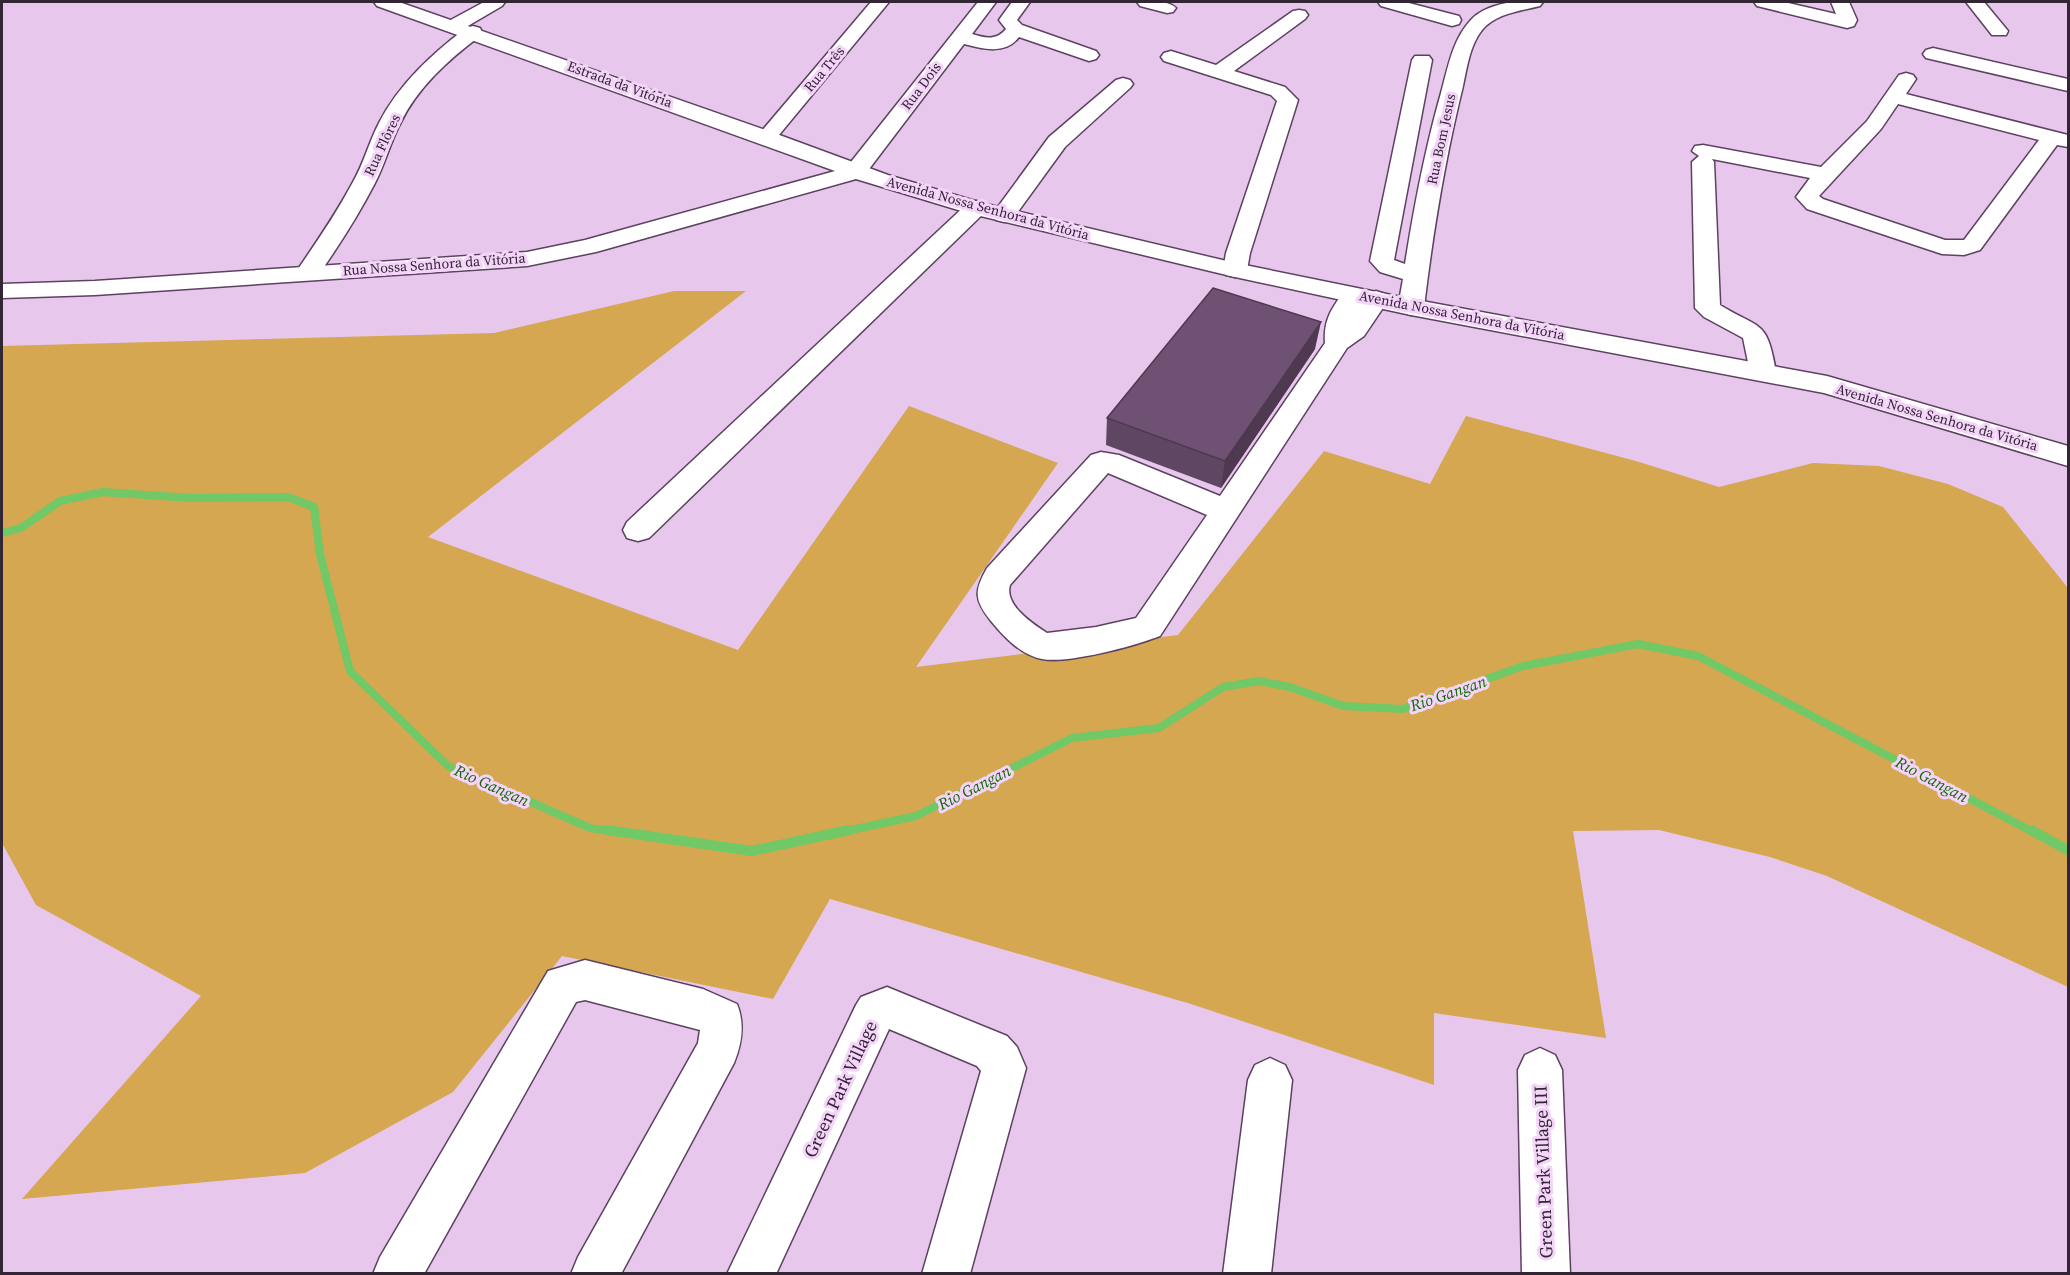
<svg xmlns="http://www.w3.org/2000/svg" width="2070" height="1275" viewBox="0 0 2070 1275" font-family="'Source Serif 4',serif">
<style>
.green{fill:#d4a750}
.lines{fill:none;stroke-linecap:round;stroke-linejoin:round}
.stream-far1{stroke:#70c866;stroke-width:8}
.stream{stroke:#70c866;stroke-width:10}
.minor-casing{stroke:#5d4161;stroke-width:3}
.major-casing{stroke:#5d4161;stroke-width:3}
.minor{fill:#fff;fill-rule:evenodd}
.major{fill:#fff;fill-rule:evenodd}
.wall{fill:#5f4763}
.shaded-wall{fill:#4e3950}
.building{fill:#6f5273;stroke:#4e3950;stroke-width:1.5}
.labels{text-anchor:middle;dominant-baseline:central;stroke-width:6;stroke-linejoin:round;paint-order:stroke}
.far-street-label{font-size:14px;fill:#322634;stroke:#f5d4fa}
.water-label{font-size:16px;font-style:italic;fill:#0f6a04;stroke:#f5d4fa}
.near-street-label{font-size:18px;fill:#322634;stroke:#f5d4fa}
</style>
<rect width="100%" height="100%" fill="#e8c7ed"/>
<path class="green" d="M674 291H746L428 537 738 650 909 406 1058 463 916 667 1178 635 1324 451 1430 484 1466 416 1636 461 1719 487 1813 463 1879 466 1948 484 2003 507 2068 588V987L1827 876 1770 857 1659 830 1573 831 1606 1038 1434 1013V1085L1191 1004 830 899 773 999 562 956 453 1092 305 1173 22 1199 201 996 36 905 2 843V346L494 333Z"/>
<g class="lines">
<g class="stream-far1">
<path d="M2 533 21 528 60 501 103 492 191 498 288 497 314 507 320 554 350 671 448 766 590 828 617 832"/>
<path d="M842 832 916 816 1072 738 1159 728 1223 687 1259 681 1290 687 1343 706 1403 709 1523 666 1638 644 1698 656 2033 832"/>
</g>
<g class="stream">
<path d="M607 830 752 851 849 830"/>
<path d="M2031 830 2068 850"/>
</g>
<defs>
<g id="minor">
<path d="M484 2H505L502 6 461 30H447L445 26 447 22Z"/>
<path d="M871 2H889L774 141 767 143 760 141 756 137 760 133Z"/>
<path d="M978 2H996L972 34C985 38 996 41 1006 29L999 20 1012 2H1030L1017 20 1022 25 1096 51 1099 55 1096 59 1089 61 1019 37C1006 55 983 49 964 44L863 177 855 179 847 177 844 172 847 167Z"/>
<path d="M1137 2C1148 1 1168 0 1176 8L1173 12 1167 13 1140 6Z"/>
<path d="M1378 2H1405L1459 16 1461 20 1459 24 1452 26 1381 6Z"/>
<path d="M1511 2H1543L1540 6C1521 11 1496 13 1482 30 1470 45 1467 67 1463 86 1445 159 1433 232 1424 307L1420 312 1411 315 1402 312 1398 307 1403 279 1380 272 1370 261 1412 60 1415 56H1429L1432 60 1394 260 1405 264C1414 207 1425 149 1441 93 1448 68 1452 41 1470 21 1480 9 1496 5 1511 2Z"/>
<path d="M1754 2H1784L1836 14 1831 2H1849L1857 20 1854 26 1847 28 1757 6Z"/>
<path d="M1966 2H1984L2008 31 2006 35H1992Z"/>
<path d="M1299 10 1305 11 1308 15 1305 19 1234 71 1285 87 1298 100 1250 253 1247 270 1244 275 1235 277 1226 275 1223 270 1226 253 1277 101 1271 95 1164 61 1161 57 1164 53 1171 51 1216 65 1293 11Z"/>
<path d="M473 26 480 28 482 32 480 36C448 60 417 88 400 124 390 143 385 164 375 183 358 216 338 247 317 277L308 279 299 277 296 272C316 243 336 214 353 182 364 163 369 142 379 123 399 84 432 54 466 28Z"/>
<path d="M1933 48 2068 79V91L1926 58 1923 54 1926 50Z"/>
<path d="M1906 73 1913 75 1916 79 1906 94 2068 135V147L2057 145 1980 250 1964 255 1942 254 1807 209 1796 197 1810 178 1712 159 1714 162 1720 305C1761 330 1767 319 1776 372L1772 378 1763 380 1754 378 1750 372 1743 338 1704 317 1695 308 1692 162 1699 156 1692 151 1695 146 1703 145 1821 167 1867 121 1899 75ZM1898 104 2039 140 1964 240H1945L1823 199 1819 196 1881 129Z"/>
<path d="M1123 78 1130 80 1133 84 1130 88 1065 147 1012 220 1004 222 996 220 992 215 1049 137 1116 80Z"/>
<path d="M976 201 984 203 987 208 984 213 649 538 638 541 627 538 623 530 627 522 968 203Z"/>
<path d="M1354 288 1363 290 1366 295 1376 291 1385 294 1389 299 1364 336 1347 348 1160 636C1134 646 1069 664 1042 659 1021 655 1004 637 991 621 974 600 974 591 987 568L1091 455 1101 452 1119 455 1220 496 1325 343C1323 320 1332 308 1345 290ZM1108 473 1207 515 1136 618 1096 627 1047 633C1033 624 1004 605 1010 585Z"/>
<path d="M585 960 703 989 737 1004C745 1024 742 1043 734 1063L621 1274H571L578 1257 698 1043 700 1030 585 1000 576 1002 424 1274H373L380 1257 548 971Z"/>
<path d="M887 987 1007 1036 1017 1047 1026 1068 970 1274H922L981 1071 977 1066 889 1029 776 1274H727L856 1005 861 997Z"/>
<path d="M1540 1048 1555 1055 1562 1070 1570 1274H1522L1518 1070 1525 1055Z"/>
<path d="M1270 1058 1285 1065 1292 1080 1271 1274H1223L1248 1080 1255 1065Z"/>
</g>
<path id="major" d="M374 2H399L774 133 888 175 982 203 1235 263 1411 299 1827 376 2068 446V466L1824 393 1411 315 1235 277 968 213 856 179 596 252 527 266 95 295 2 298V284L95 281 527 252 585 240 835 171 377 6Z"/>
</defs>
<use href="#minor" class="minor-casing"/>
<use href="#major" class="major-casing"/>
<use href="#minor" class="minor"/>
<use href="#major" class="major"/>
</g>
<path class="wall" d="M1315 349 1221 488 1106 445 1107 418Z"/>
<path class="shaded-wall" d="M1321 322 1315 349 1221 488 1225 461Z"/>
<path class="building" d="M1213 288 1321 322 1225 461 1107 418Z"/>
<g class="labels">
<g class="far-street-label">
<text transform="translate(824 69) rotate(-50)">Rua Três</text>
<text transform="translate(620 84) rotate(20)">Estrada da Vitória</text>
<text transform="translate(921 86) rotate(-53)">Rua Dois</text>
<text transform="translate(1441 139) rotate(-78)">Rua Bom Jesus</text>
<text transform="translate(382 145) rotate(-65)">Rua Flôres</text>
<text transform="translate(988 208) rotate(15)">Avenida Nossa Senhora da Vitória</text>
<text transform="translate(434 264) rotate(-4)">Rua Nossa Senhora da Vitória</text>
<text transform="translate(1462 315) rotate(11)">Avenida Nossa Senhora da Vitória</text>
<text transform="translate(1937 417) rotate(16)">Avenida Nossa Senhora da Vitória</text>
</g>
<g class="water-label">
<text transform="translate(1448 693) rotate(-19)">Rio Gangan</text>
<text transform="translate(1932 779) rotate(28)">Rio Gangan</text>
<text transform="translate(492 785) rotate(24)">Rio Gangan</text>
<text transform="translate(974 787) rotate(-27)">Rio Gangan</text>
</g>
<g class="near-street-label">
<text transform="translate(840 1089) rotate(-65)">Green Park Village</text>
<text transform="translate(1543 1172) rotate(-92)">Green Park Village III</text>
</g>
</g>
<rect width="2070" height="1275" fill="none" stroke="#322634" stroke-width="6"/>
</svg>
